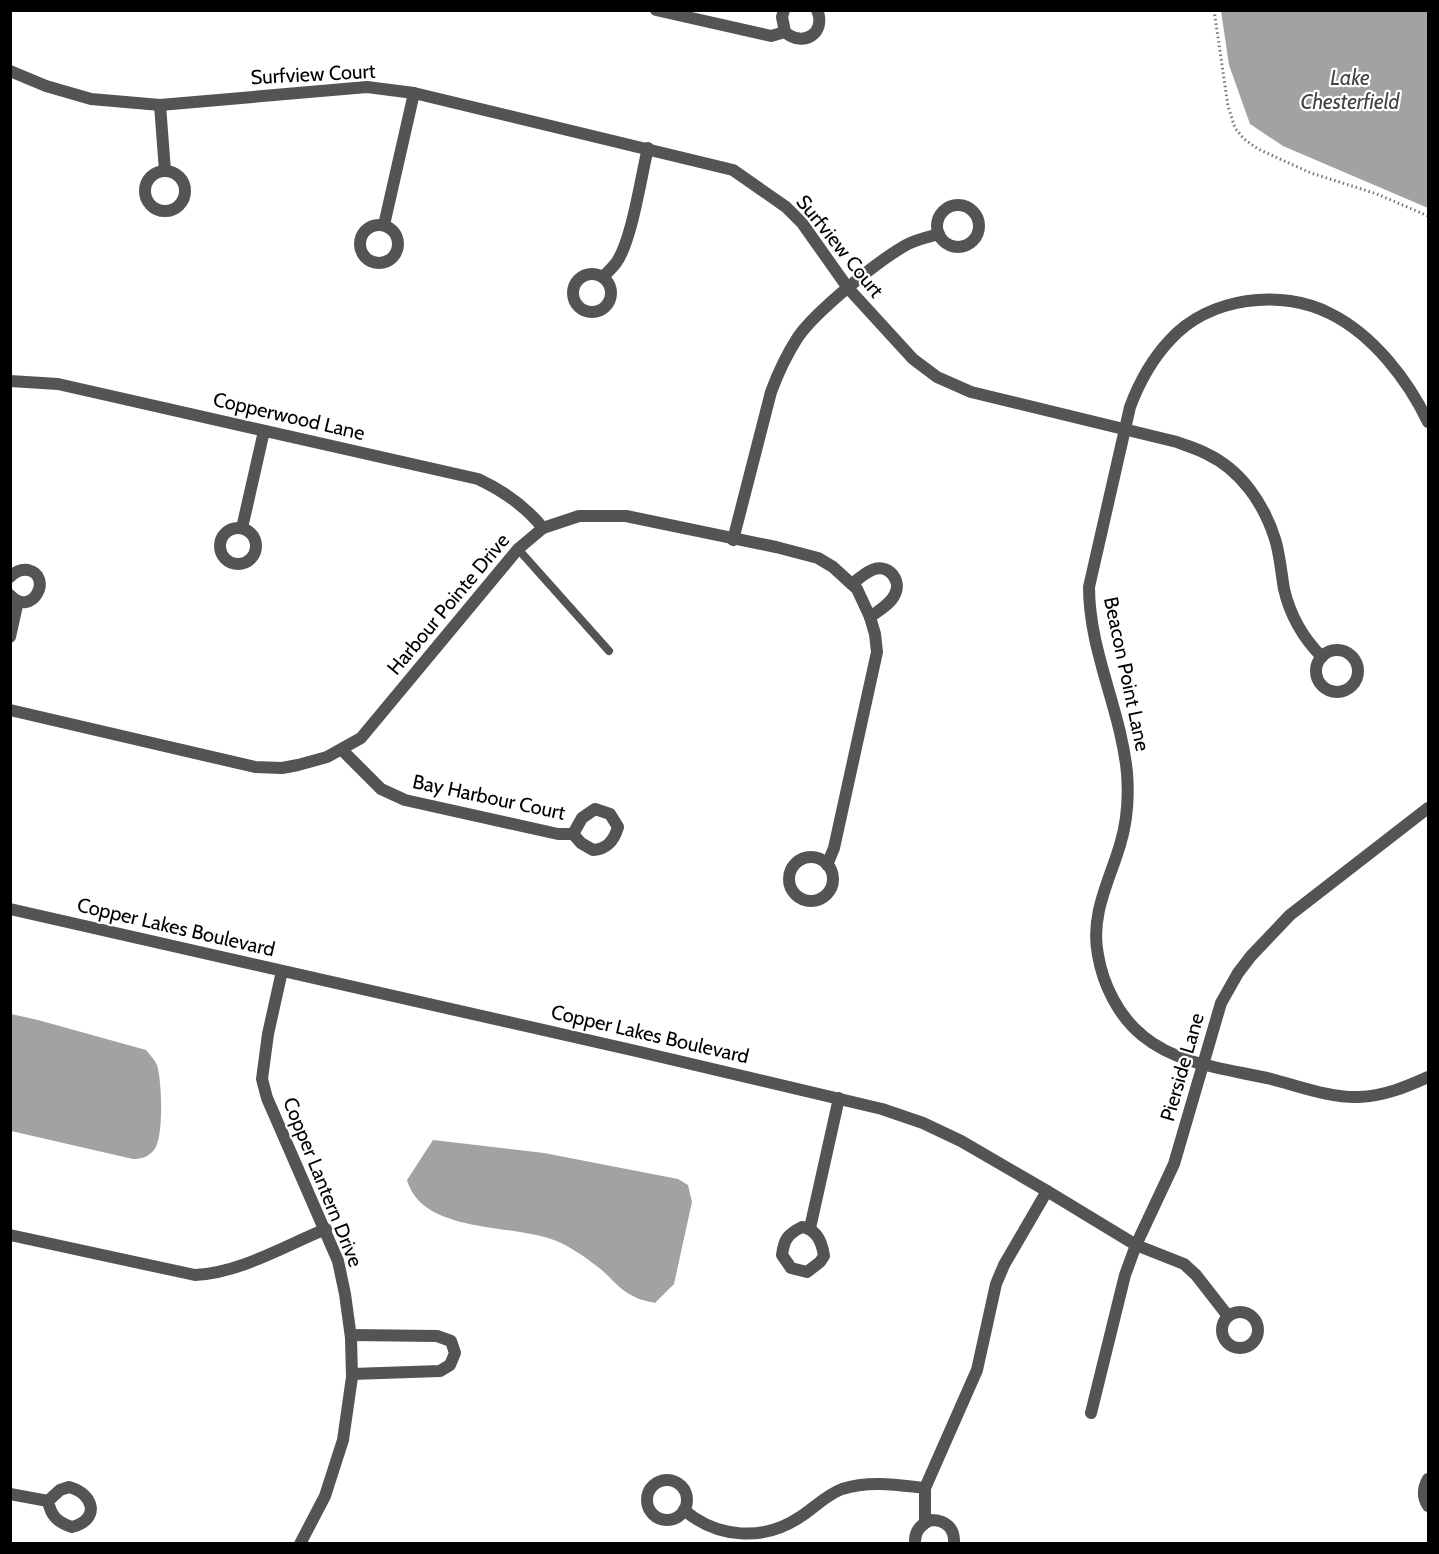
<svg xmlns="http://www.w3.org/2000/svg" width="1439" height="1554" viewBox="0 0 1439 1554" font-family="Cabin,sans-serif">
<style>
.water{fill:#a2a2a2}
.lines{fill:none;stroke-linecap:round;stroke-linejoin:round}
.path{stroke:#767676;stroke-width:3;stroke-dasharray:1.5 3;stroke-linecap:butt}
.lane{stroke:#545454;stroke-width:8}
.street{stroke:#545454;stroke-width:12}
.labels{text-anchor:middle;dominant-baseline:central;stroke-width:4.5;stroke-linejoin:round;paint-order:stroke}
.street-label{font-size:20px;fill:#000;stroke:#fff}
.water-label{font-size:21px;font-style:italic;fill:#434343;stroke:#fff}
</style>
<rect width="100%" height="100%" fill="#fff"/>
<g class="water">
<path d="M1221 11H1428V208L1283 146 1250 124 1229 65Z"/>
<path d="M11 1014 38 1020 146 1050C150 1055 155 1060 157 1065 162 1080 164 1139 154 1150 148 1157 142 1159 133 1159L11 1131Z"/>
<path d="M433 1140 544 1153 678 1179 688 1185 692 1202 674 1284 655 1303C648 1301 639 1300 633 1296 618 1289 611 1277 598 1267 585 1257 567 1244 551 1239 508 1224 422 1233 407 1180Z"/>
</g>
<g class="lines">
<path class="path" d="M1214 10 1228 106 1235 128 1244 139 1258 149 1311 173 1377 194 1428 216"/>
<path class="lane" d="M518 549 609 651"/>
<g class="street">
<path d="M656 10 771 36 785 32"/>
<path d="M784 10 782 17 785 32C803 48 827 33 817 10"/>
<path d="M10 71 46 86 91 99 160 105 367 87 414 93 733 170 786 207 802 223 848 288 913 359 937 377 971 392 1177 442C1187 446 1198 449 1207 454 1241 470 1264 504 1275 539 1280 555 1281 572 1284 589 1290 615 1303 638 1322 657"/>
<path d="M160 105 165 171"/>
<circle cx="165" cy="191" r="20"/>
<circle cx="958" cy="226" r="21"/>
<circle cx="379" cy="244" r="19"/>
<path d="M384 225 414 93"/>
<circle cx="592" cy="293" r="19"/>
<path d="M603 277C607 273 612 268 616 263 632 241 641 176 648 148"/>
<path d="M10 381 58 384 478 479C504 491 525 506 543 528"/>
<path d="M1428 422C1408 380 1373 335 1331 314 1281 288 1209 297 1170 340 1152 359 1139 383 1130 407L1089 587C1089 651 1121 710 1127 773 1129 798 1127 822 1120 845 1109 882 1090 915 1098 955 1103 985 1119 1017 1143 1036 1178 1065 1228 1069 1271 1079 1299 1086 1330 1098 1359 1097 1384 1096 1406 1087 1428 1077"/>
<circle cx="238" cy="546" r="18"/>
<path d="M242 528 264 431"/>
<path d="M733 540 771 392C778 373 787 354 798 337 816 311 880 259 908 244 918 239 928 237 939 234"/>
<path d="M10 577C15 572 21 569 28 570 54 576 32 619 10 595"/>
<path d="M852 584C858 579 865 573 872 570 888 563 902 580 895 594 891 604 878 611 870 617"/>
<path d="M10 637 18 601"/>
<circle cx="1337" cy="671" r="21"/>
<path d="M10 710 255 767 282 768 298 765 327 757 361 738 518 549 543 528 579 516H626L776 547 818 558 833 567 857 589 870 617 875 634 877 652 834 848 827 865"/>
<path d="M342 750 381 789 405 800 558 834H573L581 843 593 850C607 849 614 841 618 827L610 814 595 809 582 818 573 834"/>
<circle cx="811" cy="879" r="22"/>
<path d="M10 909 636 1051 882 1109 923 1123 961 1141 1047 1191 1136 1245 1184 1264 1196 1275 1228 1316"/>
<path d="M282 971 268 1034 262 1079 267 1098 338 1261 345 1294 351 1338 352 1377 343 1440 325 1496 300 1544"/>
<path d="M802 1227C817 1229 822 1242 824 1256L820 1262 807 1272 791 1268 782 1255C784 1239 788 1234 802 1227Z"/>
<path d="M810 1228 839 1098"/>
<path d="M10 1235 195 1275C240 1273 284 1246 326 1229"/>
<circle cx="1240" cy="1330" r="18"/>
<path d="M351 1335 437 1336 451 1341 455 1353 450 1365 440 1371 352 1374"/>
<path d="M1091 1413 1125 1275 1136 1245 1174 1164 1221 1003 1238 973 1251 956 1290 915 1428 808"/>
<path d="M1428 1479C1423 1488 1422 1497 1428 1506"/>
<circle cx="667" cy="1500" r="20"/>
<path d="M69 1487C95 1494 100 1520 72 1527 57 1522 51 1516 48 1501L60 1490Z"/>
<path d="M10 1494 48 1501"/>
<path d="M684 1510C717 1538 763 1542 800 1517 814 1508 826 1495 842 1489 870 1480 898 1485 925 1488"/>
<path d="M925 1523V1488L977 1370 996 1284 1004 1265 1047 1191"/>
<path d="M915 1544C914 1531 921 1524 931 1520 946 1520 955 1528 954 1544"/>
</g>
</g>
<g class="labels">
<g class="street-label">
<text transform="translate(313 74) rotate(-3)">Surfview Court</text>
<text transform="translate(840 246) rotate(51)">Surfview Court</text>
<text transform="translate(289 416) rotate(13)">Copperwood Lane</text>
<text transform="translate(448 604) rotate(-50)">Harbour Pointe Drive</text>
<text transform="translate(1127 674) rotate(78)">Beacon Point Lane</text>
<text transform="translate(489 797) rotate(12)">Bay Harbour Court</text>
<text transform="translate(176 927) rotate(13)">Copper Lakes Boulevard</text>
<text transform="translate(650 1034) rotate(13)">Copper Lakes Boulevard</text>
<text transform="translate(1182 1067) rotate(-74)">Pierside Lane</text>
<text transform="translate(323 1182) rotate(68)">Copper Lantern Drive</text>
</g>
<g class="water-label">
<text x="1350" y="77">Lake<tspan x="1350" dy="24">Chesterfield</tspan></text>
</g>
</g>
<rect width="1439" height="1554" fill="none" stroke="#000000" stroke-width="24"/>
</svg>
